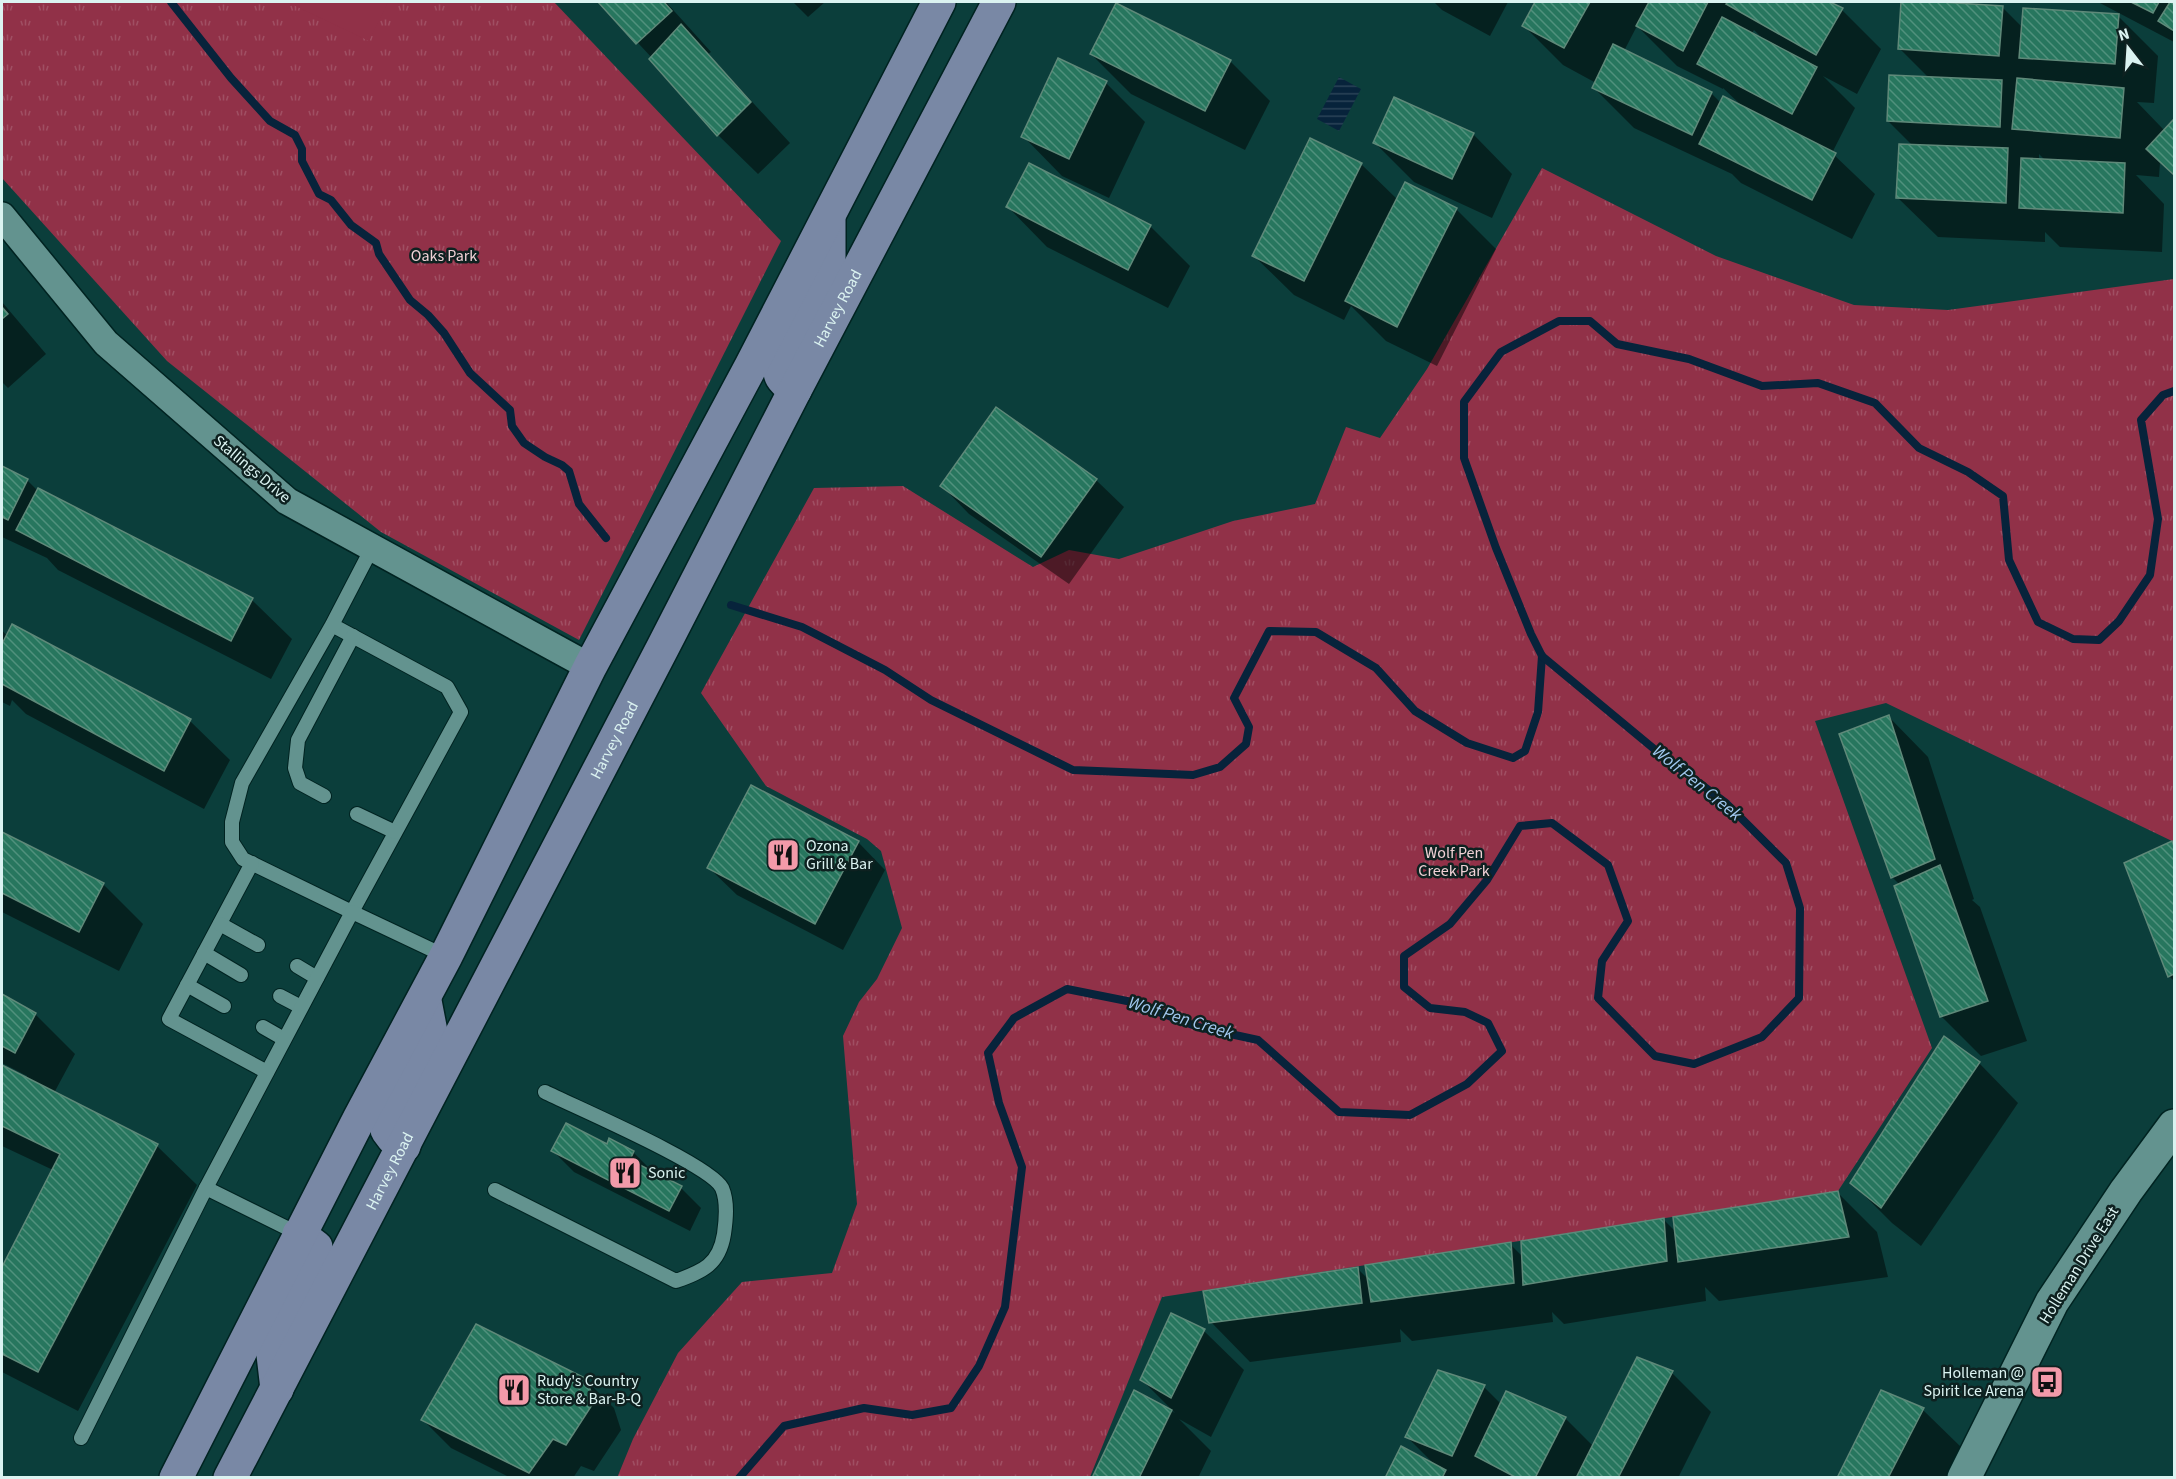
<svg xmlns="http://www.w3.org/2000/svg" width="2176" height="1479" viewBox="0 0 2176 1479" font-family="'Source Sans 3',sans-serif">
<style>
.grass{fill:url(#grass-tufts)}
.garden{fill:#913148}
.water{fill:url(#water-rules)}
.shadow{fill:#0007;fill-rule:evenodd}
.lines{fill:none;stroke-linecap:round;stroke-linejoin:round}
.stream{stroke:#07233b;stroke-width:8}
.building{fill:url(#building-back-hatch);stroke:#5f8979;stroke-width:1.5}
.service-casing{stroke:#002321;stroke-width:16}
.minor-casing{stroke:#002321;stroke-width:30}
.tertiary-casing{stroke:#002321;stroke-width:36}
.secondary-casing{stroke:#002321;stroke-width:36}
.service{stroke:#63938f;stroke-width:14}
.minor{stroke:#63938f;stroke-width:27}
.tertiary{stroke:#63938f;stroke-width:33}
.secondary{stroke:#7988a5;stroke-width:33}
.labels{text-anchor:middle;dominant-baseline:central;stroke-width:5;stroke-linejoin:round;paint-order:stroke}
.park-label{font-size:16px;fill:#f0d1d5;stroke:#0e2120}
.street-label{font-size:16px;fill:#dbf3f1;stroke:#0e2120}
.poi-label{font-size:16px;fill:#dbf3f1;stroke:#0e2120;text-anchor:start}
.water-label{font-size:18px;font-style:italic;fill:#a1c8ef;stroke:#0e2120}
</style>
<defs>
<pattern id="grass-tufts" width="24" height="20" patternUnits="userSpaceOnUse" patternTransform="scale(1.5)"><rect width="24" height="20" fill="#913148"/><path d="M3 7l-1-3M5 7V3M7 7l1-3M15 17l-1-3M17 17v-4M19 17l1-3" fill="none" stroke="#a04f63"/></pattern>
<pattern id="water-rules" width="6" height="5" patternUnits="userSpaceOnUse" patternTransform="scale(1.5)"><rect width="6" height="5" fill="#07233b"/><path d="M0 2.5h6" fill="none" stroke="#2b4358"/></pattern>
<pattern id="building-back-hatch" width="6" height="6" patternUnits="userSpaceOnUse" patternTransform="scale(1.5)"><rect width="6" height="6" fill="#27765e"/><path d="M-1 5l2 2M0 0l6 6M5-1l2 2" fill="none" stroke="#50917d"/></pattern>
</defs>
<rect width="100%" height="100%" fill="#0b3e3b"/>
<g class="grass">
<path d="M2 2H554L781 241 579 640 381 532 167 361 2 178Z"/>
<path d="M1542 168 1716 256 1854 305 1948 310 2174 279V842L1886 703 1815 721 1932 1048 1838 1191 1162 1297 1090 1477 617 1478 633 1439 678 1353 742 1282 832 1273 857 1204 843 1036 859 1002 877 979 902 928 881 851 867 839 766 786 701 693 814 488 903 486 1033 567 1069 550 1119 559 1233 521 1315 504 1346 427 1380 438 1427 369Z"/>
</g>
<path class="garden" d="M287 2H388L369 41Z"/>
<path class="water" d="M1339 77 1361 89 1339 131 1317 119Z"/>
<g class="shadow">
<path d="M600 2H666L711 52 708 54 790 143 758 174 718 135 651 59 652 58Z"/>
<path d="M793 2H825L808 17Z"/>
<path d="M1434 2H1508L1490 36 1442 10Z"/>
<path d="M1536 2H1827L1842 10 1881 49 1857 94 1823 76 1855 108 1832 153 1875 194 1852 239 1741 183 1732 174 1634 128 1594 88 1596 83 1563 65 1524 26ZM1637 26 1677 66 1723 89V88L1743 107 1721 103 1711 93 1624 51ZM1754 30 1765 41 1751 35Z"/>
<path d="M1903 2 2003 8 2023 28 2118 16 2158 56 2154 103 2137 102 2163 129V133L2174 121V176L2160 162 2159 177 2136 175 2164 204 2162 252 2060 247 2045 232V242L1938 237 1898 198 1913 146 1888 121 1929 78 1899 48ZM2039 154 2046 161 2039 160Z"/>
<path d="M2098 2H2174V42Z"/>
<path d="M1091 54 1230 61 1270 101 1245 150 1131 94Z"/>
<path d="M1106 83 1145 122 1109 198 1062 176 1023 136Z"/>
<path d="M1473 134 1512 174 1492 218 1414 182 1374 142Z"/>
<path d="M1361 164 1398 200 1456 209 1496 249 1437 366 1386 341 1351 306 1344 320 1294 295 1254 256Z"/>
<path d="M1008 207 1150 226 1190 266 1168 308 1047 247Z"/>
<path d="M2 302 46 354 8 388 2 382Z"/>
<path d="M2 468 27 480 38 491 252 600 292 639 271 679 58 570 47 558 2 537Z"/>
<path d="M1096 480 1124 507 1069 584 969 514 942 486Z"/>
<path d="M13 626 190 721 230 760 204 809 26 714 12 700 10 706 2 702V630L7 636Z"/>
<path d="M1889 717 1928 757 1974 899 1972 900 1980 907 2027 1041 1981 1056 1941 1016 1900 885 1892 877Z"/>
<path d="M2 833 103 884 143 924 119 971 2 912Z"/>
<path d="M858 842 885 870 843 950 737 895 709 868Z"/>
<path d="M2172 843 2174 846V981L2169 976Z"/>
<path d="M2 996 35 1014 75 1054 54 1093 157 1146 197 1185 78 1411 2 1372V1270L53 1170 2 1146V1067L26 1079 27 1076 2 1063Z"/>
<path d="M1979 1063 2018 1103 1921 1246 1892 1223 1852 1183Z"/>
<path d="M607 1146 633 1152 654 1173 681 1188 701 1208 690 1231 574 1172 553 1151Z"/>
<path d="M1837 1192 1877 1232 1888 1277 1719 1301 1705 1287 1706 1301 1564 1324 1552 1312 1553 1322 1412 1341 1400 1329 1401 1342 1250 1362 1211 1322 1357 1268 1369 1280 1510 1244 1523 1257 1664 1220 1676 1232Z"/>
<path d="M1172 1315 1204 1331 1244 1370 1211 1437 1179 1419 1211 1451 1198 1478H1094L1135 1392 1175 1413 1142 1380Z"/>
<path d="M1439 1372 1484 1387 1501 1404 1565 1418 1593 1446 1672 1373 1711 1412 1678 1478H1387L1435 1465 1407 1437Z"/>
<path d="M586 1380 614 1408 621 1430 594 1471 581 1466 573 1478H511L451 1448 423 1420Z"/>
<path d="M1923 1410 1963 1449 1948 1478H1839Z"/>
</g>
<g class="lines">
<g class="stream">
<path d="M171 2 231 78 270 121 295 135 302 149V161L319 194 331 200 351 225 376 243 379 254 410 300 428 315 444 333 470 373 510 410 512 426 524 443 545 457 562 465 569 471 579 504 606 538"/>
<path d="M731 605 802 627 885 670 931 700 1073 770 1193 775 1220 767 1246 744 1249 727 1234 698 1269 631 1316 632 1376 668 1415 711 1467 743 1513 758 1525 751 1538 712 1542 656"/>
<path d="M739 1478 784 1426 864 1408 912 1415 951 1408 979 1366 1005 1307 1022 1167 999 1103 988 1053 1014 1018 1067 989 1132 1002 1198 1027 1258 1040 1339 1112 1410 1115 1467 1084 1502 1051 1488 1023 1465 1012 1430 1008 1404 987V956L1450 924 1487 880 1520 826 1552 823 1608 865 1628 921 1602 961 1598 998 1655 1056 1694 1064 1762 1037 1799 998 1800 908 1786 863 1726 803 1659 753 1542 656 1531 634 1496 548 1464 458V402L1501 352 1559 321H1590L1617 344 1689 359 1762 386 1818 383 1875 403 1919 448 1968 472 2003 496 2009 560 2038 622 2073 639 2099 640 2119 621 2150 575 2158 519 2141 420 2163 395 2174 391"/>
</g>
</g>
<g class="building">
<path d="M598 2H664L672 11 636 44Z"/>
<path d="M1535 2H1590L1564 48 1522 26Z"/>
<path d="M1649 2H1708L1683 51 1636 26Z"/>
<path d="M1728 2H1830L1843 8 1816 55 1726 4Z"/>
<path d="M1901 2H1941L2003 6 1999 56 1898 49Z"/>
<path d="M2131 2H2159L2153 13Z"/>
<path d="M2170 2H2174V31L2158 21Z"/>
<path d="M1116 3 1231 60 1205 111 1090 54Z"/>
<path d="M2023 8 2119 14 2115 64 2019 58Z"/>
<path d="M1722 17 1817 67 1792 114 1697 64Z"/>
<path d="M681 24 751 102 717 136 649 59Z"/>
<path d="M1613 44 1712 92 1692 135 1592 88Z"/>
<path d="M1058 58 1107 81 1069 159 1021 137Z"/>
<path d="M1889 75 2002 80 2000 127 1887 121Z"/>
<path d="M2017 78 2124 88 2120 138 2012 129Z"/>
<path d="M1723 96 1836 153 1812 200 1699 144Z"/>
<path d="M1394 97 1474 133 1452 179 1373 143Z"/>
<path d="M2174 119V175L2146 149Z"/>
<path d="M1310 138 1362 163 1304 281 1252 256Z"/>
<path d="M1899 144 2008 148 2006 203 1896 198Z"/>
<path d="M2021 158 2125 163 2123 213 2019 208Z"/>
<path d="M1029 163 1151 225 1128 270 1006 207Z"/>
<path d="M1405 182 1457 208 1397 327 1345 301Z"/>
<path d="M2 307 8 314 2 319Z"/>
<path d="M996 407 1097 479 1041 557 940 486Z"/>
<path d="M2 466 28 479 8 520 2 517Z"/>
<path d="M38 488 253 598 231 641 16 530Z"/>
<path d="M12 624 191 719 164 771 2 684V644Z"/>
<path d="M1889 715 1935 859 1891 878 1839 734Z"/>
<path d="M751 785 859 841 815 924 707 868Z"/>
<path d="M2 832 104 883 79 932 2 893Z"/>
<path d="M2172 841 2174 846V974L2168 977 2124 863Z"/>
<path d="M1940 865 1988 1001 1940 1017 1894 886Z"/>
<path d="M2 994 36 1013 15 1053 2 1046Z"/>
<path d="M1944 1036 1980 1062 1881 1208 1850 1183Z"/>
<path d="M2 1065 158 1144 38 1372 2 1354V1267L60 1154 2 1126Z"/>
<path d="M566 1123 607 1144 609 1138 634 1151 630 1160 682 1186 669 1211 551 1151Z"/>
<path d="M1838 1191 1849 1237 1678 1262 1673 1217Z"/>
<path d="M1664 1218 1667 1261 1523 1285 1521 1241Z"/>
<path d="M1511 1242 1514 1283 1371 1302 1365 1265Z"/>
<path d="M1358 1267 1362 1303 1209 1323 1203 1291Z"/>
<path d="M1171 1313 1205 1329 1171 1398 1140 1380Z"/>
<path d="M476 1324 587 1379 594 1402 566 1445 553 1439 529 1473 421 1420Z"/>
<path d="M1637 1357 1673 1371 1618 1478H1576Z"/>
<path d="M1438 1370 1485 1385 1452 1456 1405 1437Z"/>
<path d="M1134 1390 1172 1410 1139 1478H1092Z"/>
<path d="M1881 1390 1924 1408 1888 1478H1837Z"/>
<path d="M1506 1391 1566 1417 1535 1478H1517L1475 1456Z"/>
<path d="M1401 1446 1446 1470 1442 1478H1385Z"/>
</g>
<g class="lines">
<defs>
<g id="service">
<path d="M332 625 447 687 461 712 352 912 243 859 232 842V822L242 783 332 625 372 548"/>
<path d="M324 796 300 783 295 768 298 740 353 636"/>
<path d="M357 814 395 832"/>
<path d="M252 863 169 1019 267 1072"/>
<path d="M220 924 258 945"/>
<path d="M204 953 241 975"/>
<path d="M297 966 317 978"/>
<path d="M187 985 224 1006"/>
<path d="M280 996 301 1007"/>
<path d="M263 1027 284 1039"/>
<path d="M206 1188 299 1234"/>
<path d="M495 1190 676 1281C703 1271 719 1265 724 1234 726 1220 728 1202 722 1188 711 1165 575 1107 545 1092"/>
<path d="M81 1438 206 1188 352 912 445 956"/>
</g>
<path id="minor" d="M2 216 106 343 287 501 590 667"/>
<path id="tertiary" d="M1964 1478 2052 1302 2126 1191 2174 1126"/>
<g id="secondary">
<path d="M795 390C782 380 777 376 781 360L829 267V220"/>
<path d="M404 1146 393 1138 387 1130 389 1117 431 1032 425 1001"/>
<path d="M277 1389 272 1346 316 1261V1247L299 1234"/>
<path d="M176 1478 359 1119 446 956 590 667 751 366 939 2"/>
<path id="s1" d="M230 1478 663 647 795 390 999 2"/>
</g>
</defs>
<use href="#service" class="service-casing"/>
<use href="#minor" class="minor-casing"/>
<use href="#tertiary" class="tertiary-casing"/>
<use href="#secondary" class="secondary-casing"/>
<use href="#service" class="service"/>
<use href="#minor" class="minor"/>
<use href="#tertiary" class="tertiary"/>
<use href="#secondary" class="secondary"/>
</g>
<defs>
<symbol id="restaurant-square" viewBox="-11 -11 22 22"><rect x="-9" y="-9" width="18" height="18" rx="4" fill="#f39aa9" stroke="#0e2120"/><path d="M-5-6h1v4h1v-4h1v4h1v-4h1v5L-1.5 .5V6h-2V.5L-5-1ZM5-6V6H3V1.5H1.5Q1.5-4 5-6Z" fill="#111"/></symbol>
<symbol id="bus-square" viewBox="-11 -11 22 22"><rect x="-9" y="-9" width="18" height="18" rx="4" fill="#f39aa9" stroke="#0e2120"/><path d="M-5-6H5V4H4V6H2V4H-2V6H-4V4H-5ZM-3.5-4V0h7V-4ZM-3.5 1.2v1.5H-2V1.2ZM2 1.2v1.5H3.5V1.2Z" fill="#111"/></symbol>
</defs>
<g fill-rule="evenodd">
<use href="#restaurant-square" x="764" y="836" width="38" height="38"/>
<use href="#restaurant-square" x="606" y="1154" width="38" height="38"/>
<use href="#bus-square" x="2028" y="1363" width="38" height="38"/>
<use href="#restaurant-square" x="495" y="1371" width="38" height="38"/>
</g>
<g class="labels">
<g class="park-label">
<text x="444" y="256">Oaks Park</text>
<text x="1454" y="853">Wolf Pen<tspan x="1454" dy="18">Creek Park</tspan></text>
</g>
<g class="street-label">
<text stroke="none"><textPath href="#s1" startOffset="1318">Harvey Road</textPath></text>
<text transform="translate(252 469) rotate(40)">Stallings Drive</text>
<text stroke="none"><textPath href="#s1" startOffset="832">Harvey Road</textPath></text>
<text stroke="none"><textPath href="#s1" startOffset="346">Harvey Road</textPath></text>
<text transform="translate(2079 1265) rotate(-58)">Holleman Drive East</text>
</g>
<g class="poi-label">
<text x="806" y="846">Ozona<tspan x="806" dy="18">Grill &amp; Bar</tspan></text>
<text x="648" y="1173">Sonic</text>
<text x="2024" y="1373" text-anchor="end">Holleman @<tspan x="2024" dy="18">Spirit Ice Arena</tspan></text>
<text x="537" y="1381">Rudy's Country<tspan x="537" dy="18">Store &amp; Bar-B-Q</tspan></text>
</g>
<g class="water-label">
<text transform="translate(1697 783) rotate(39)">Wolf Pen Creek</text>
<text transform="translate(1181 1018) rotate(17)">Wolf Pen Creek</text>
</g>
</g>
<rect width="2176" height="1479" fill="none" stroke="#dbf3f1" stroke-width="6"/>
<g transform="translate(2128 48) rotate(343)" stroke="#0e2120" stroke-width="4.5" paint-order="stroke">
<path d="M0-4.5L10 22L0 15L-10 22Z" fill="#dbf3f1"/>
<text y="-9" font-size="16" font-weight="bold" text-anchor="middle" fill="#dbf3f1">N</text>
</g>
</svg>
